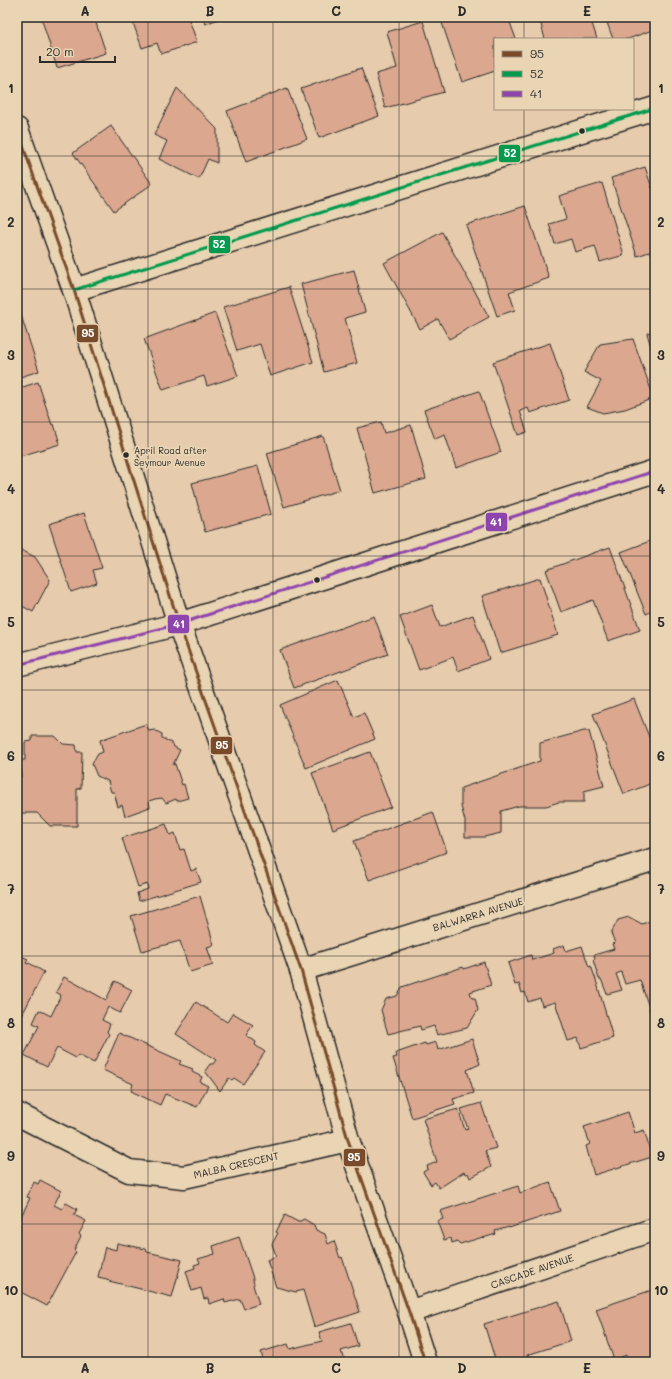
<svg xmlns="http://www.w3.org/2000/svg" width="672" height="1379" viewBox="0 0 672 1379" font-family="Mali,sans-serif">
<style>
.building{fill:#dba88f;stroke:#2b2b2b}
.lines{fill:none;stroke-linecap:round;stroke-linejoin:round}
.minor-casing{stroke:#2b2b2b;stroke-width:25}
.minor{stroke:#e9d4b3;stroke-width:22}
.bus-1-casing{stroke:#e9d4b3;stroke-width:6}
.bus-2-casing{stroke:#e9d4b3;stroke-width:6}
.bus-3-casing{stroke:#e9d4b3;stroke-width:6}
.bus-1{stroke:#7a4b2a;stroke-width:3}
.bus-2{stroke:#049a4d;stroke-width:3}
.bus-3{stroke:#8e44ad;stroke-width:3}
.grid{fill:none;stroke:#2b2b2b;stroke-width:1;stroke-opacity:0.55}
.bus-dot{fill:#2b2b2b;stroke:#e9d4b3;stroke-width:1.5}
.labels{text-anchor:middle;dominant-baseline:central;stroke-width:3.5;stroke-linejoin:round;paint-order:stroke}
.bus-label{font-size:9px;fill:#2b2b2b;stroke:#e9d4b3;text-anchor:start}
.street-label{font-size:10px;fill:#2b2b2b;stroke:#e9d4b3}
.line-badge{stroke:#e9d4b3;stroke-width:1.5}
.badge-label{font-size:11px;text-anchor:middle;font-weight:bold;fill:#fff}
.neatline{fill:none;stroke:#2b2b2b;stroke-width:1.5}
.grid-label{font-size:13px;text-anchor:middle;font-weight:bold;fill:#2b2b2b}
</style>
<rect width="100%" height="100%" fill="#e6cbac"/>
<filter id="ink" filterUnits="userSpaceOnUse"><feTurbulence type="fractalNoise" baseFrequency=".025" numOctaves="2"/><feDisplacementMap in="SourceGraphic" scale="8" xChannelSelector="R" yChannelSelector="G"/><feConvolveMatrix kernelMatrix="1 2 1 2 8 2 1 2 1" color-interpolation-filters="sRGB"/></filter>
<g filter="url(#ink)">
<g class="building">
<path d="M41 17H94L106 53 57 68Z"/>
<path d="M131 17H188L197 42 161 54 157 43 142 48Z"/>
<path d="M202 17H224L205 24Z"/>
<path d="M440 17H508L516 39H495V71L462 82Z"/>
<path d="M539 17H590L597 39H545Z"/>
<path d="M605 17H655V29L628 39H613Z"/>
<path d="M423 21 444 92 385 108 376 74 397 68 387 32Z"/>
<path d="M361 68 379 116 319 138 301 89Z"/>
<path d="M177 88 217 129V163L208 159 199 179 159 159 167 141 154 135Z"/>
<path d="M287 88 307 139 246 162 227 111Z"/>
<path d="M111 126 152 184 114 211 73 153Z"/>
<path d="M645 167 652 188 655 187V250L637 256 611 178Z"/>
<path d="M602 183 624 255 600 262 595 246 575 252 571 239 555 244 549 224 566 219 559 196Z"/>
<path d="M525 206 549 278 509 292 515 310 497 316 466 225Z"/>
<path d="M442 232 489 317 449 339 438 319 420 329 384 263Z"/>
<path d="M354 270 365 312 345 318 357 363 324 372 301 284Z"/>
<path d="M289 287 313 362 270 376 260 344 237 351 223 307Z"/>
<path d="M17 309H19L39 371 17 378Z"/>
<path d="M215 313 238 376 207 386 204 376 163 390 144 339Z"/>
<path d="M655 331V362L647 333Z"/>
<path d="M633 339 654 398 625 409 603 413 587 407 601 381 584 372 600 344Z"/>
<path d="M550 343 569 400 530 413 528 408 520 411 527 432 518 435 493 362Z"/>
<path d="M38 382 52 425 54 424 60 444 17 457V389Z"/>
<path d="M479 391 501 452 456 468 445 435 435 439 424 410Z"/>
<path d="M381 422 384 433 411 425 426 479 375 493 357 428Z"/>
<path d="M323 436 340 490 284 507 267 453Z"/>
<path d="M258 466 271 514 205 532 192 483Z"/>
<path d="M84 513 102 568 93 570 97 583 71 592 49 524Z"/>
<path d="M650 541 652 546 655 545V610L646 614 621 552Z"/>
<path d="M610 547 640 630 608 641 593 600 561 612 546 570Z"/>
<path d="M17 548 35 557 50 580 33 612 17 603Z"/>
<path d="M540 578 558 635 500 653 482 596Z"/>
<path d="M432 605 440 627 473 615 489 659 458 671 453 657 419 670 400 617Z"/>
<path d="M374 616 388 654 294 688 280 650Z"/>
<path d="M338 680 354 717 364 713 375 739 306 768 280 705Z"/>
<path d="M634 699 655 752V782L624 794 593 714Z"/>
<path d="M146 724 149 731 154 730 162 734V738L173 744 174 747 180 750 173 765 175 764 182 785 184 784 188 798 177 801 176 799 166 803 162 798 155 799 149 801 150 807 125 816 122 805 118 807 114 792H111L108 781 97 776 92 764 98 754 103 752 100 740Z"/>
<path d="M584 731H589L604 786 584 791V802H559L546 806H519L501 811V833L484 837H465V821L461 806V788L540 761V743Z"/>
<path d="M32 736H55L63 744 76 745 77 752H82L81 788 77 789V826H50L37 813H17V777H21L20 760H25V742L32 741Z"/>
<path d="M370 752 391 807 333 829 312 773Z"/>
<path d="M433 812 447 852 369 880 354 841Z"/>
<path d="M166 824 170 835 175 833 180 850 184 849 191 871 196 869 201 882 139 901 137 893 148 889 147 884 138 887 122 838Z"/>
<path d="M200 896 214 945 207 947 213 965 190 972 180 941 142 951 131 916Z"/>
<path d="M629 917 642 924 653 920 655 925V1016L652 1017 640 980 625 984 621 972 616 974 622 990 607 994 601 979H599L593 960 595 959 594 955 614 949 612 944 615 943 611 933 618 920Z"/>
<path d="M564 945 566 951 582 946 589 967 591 966 596 980 613 1038 581 1048 578 1038 568 1041 555 1002 542 1006 540 998 528 1002 525 992 522 993 519 984 515 985 508 963 531 955 532 960 554 953 553 949Z"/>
<path d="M21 956 28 959 26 963 28 964 29 963 44 972 19 1021 17 1020V958L18 959Z"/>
<path d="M484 962 491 985 470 992 472 998H475L478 1010 467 1028 437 1035 434 1026 421 1030 420 1026 388 1034 381 1010 386 999 397 996 402 987 463 967 464 969Z"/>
<path d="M64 977 106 1000 115 981 132 990 120 1013 108 1007 102 1020 110 1024 107 1032 109 1034 94 1063 78 1055 76 1058 57 1048 47 1067 24 1055 39 1026 33 1023 39 1010 51 1016 61 995 56 992Z"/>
<path d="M196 1002 227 1022 233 1013 253 1025 246 1035 256 1042 255 1045 265 1052 243 1084 234 1078 232 1080 229 1078 220 1091 205 1071 210 1064H213L216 1060 176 1034Z"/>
<path d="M119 1033 181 1061 179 1064 193 1069 192 1072 202 1077 200 1082 208 1086 197 1107 165 1094 160 1105 131 1091 133 1084 103 1070Z"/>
<path d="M472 1039 480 1064 467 1070 474 1093 453 1099 455 1104 412 1118 393 1058 397 1057 396 1053 425 1043 426 1045 436 1042 438 1050Z"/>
<path d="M481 1103 496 1148 485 1151 491 1167 470 1178 468 1173 465 1174 464 1172 439 1188 435 1182 431 1185 423 1172 428 1169 427 1166 437 1162 423 1119 458 1109 465 1130 468 1129 461 1109Z"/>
<path d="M628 1112 635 1133 644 1130 652 1157 594 1175 586 1146 590 1144 584 1127Z"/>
<path d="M40 1180 61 1191 54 1205 62 1209 66 1203 77 1209 74 1215 86 1221 79 1234 81 1236 74 1250 76 1252 47 1306 17 1290V1284L20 1278 17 1276V1225L30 1198 27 1197 34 1182 38 1184Z"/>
<path d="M550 1182 560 1211 509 1228V1227L495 1231 496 1234 483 1238V1237L460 1244 457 1241 452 1243 451 1238 444 1240 437 1221 443 1219 440 1211 518 1186 520 1193Z"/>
<path d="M285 1215 298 1222 304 1219 314 1225 316 1230 325 1234 328 1244 334 1241 340 1258 342 1257 360 1312 314 1327 303 1290 296 1292 276 1287 267 1260 276 1256 272 1244 278 1233 276 1232Z"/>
<path d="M239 1237 252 1275 254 1284 253 1285 259 1304 244 1309 240 1299 225 1303 224 1299 209 1304 208 1298 204 1299 201 1288 192 1291 186 1271 195 1268 194 1265 200 1263 198 1259 215 1254 213 1246Z"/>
<path d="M117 1243 146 1249 147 1252 182 1260 172 1297 109 1281 107 1279 98 1277 105 1247 116 1250Z"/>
<path d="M652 1290 655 1297V1362H628L626 1355 614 1360 596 1309Z"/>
<path d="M559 1301 571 1341 527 1355 529 1362H496L484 1324Z"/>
<path d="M351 1323 358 1346 341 1351 342 1354H343L345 1362H257L263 1360 261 1352 288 1344 290 1349 322 1341 319 1332Z"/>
</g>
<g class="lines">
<defs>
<g id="minor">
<path d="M17 129 74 290 179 624 301 970 348 1140 409 1312 425 1362"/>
<path d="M74 290 655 108"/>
<path d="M17 665 179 624 655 471"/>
<path d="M301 970 655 859"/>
<path d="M17 1114 129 1171 184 1177 348 1140"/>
<path d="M409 1312 655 1229"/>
</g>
</defs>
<use href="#minor" class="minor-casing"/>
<use href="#minor" class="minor"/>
<defs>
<path id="bus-1" d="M17 129 74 290 179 624 301 970 348 1140 409 1312 425 1362"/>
<path id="bus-2" d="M74 290 655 108"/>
<path id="bus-3" d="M17 665 179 624 655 471"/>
</defs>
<use href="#bus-1" class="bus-1-casing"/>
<use href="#bus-2" class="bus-2-casing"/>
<use href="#bus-3" class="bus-3-casing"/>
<use href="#bus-1" class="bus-1"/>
<use href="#bus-2" class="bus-2"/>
<use href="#bus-3" class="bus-3"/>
</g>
</g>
<path class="grid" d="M148 17V1362M273 17V1362M399 17V1362M524 17V39M524 109V1362M17 156H655M17 289H655M17 422H655M17 556H655M17 690H655M17 823H655M17 956H655M17 1090H655M17 1224H655"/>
<g class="bus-dot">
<circle cx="582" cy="131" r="3.5"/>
<circle cx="126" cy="455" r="3.5"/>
<circle cx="317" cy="580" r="3.5"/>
</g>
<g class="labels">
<g class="bus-label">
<text x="134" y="450">April Road after<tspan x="134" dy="12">Seymour Avenue</tspan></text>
</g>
<g class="street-label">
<text transform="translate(478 914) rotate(-17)">BALWARRA AVENUE</text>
<text transform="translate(236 1165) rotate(-13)">MALBA CRESCENT</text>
<text transform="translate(532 1271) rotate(-19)">CASCADE AVENUE</text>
</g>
</g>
<g class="line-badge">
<rect x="498" y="144" width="23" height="19" rx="4" fill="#049a4d"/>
<rect x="208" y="235" width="23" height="19" rx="4" fill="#049a4d"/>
<rect x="76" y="324" width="23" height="19" rx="4" fill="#7a4b2a"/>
<rect x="485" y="512" width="23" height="20" rx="4" fill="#8e44ad"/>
<rect x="167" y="614" width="23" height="20" rx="4" fill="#8e44ad"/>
<rect x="210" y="736" width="23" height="19" rx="4" fill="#7a4b2a"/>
<rect x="343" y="1148" width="23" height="19" rx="4" fill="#7a4b2a"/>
</g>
<g class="badge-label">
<text x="510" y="157">52</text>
<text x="219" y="248">52</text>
<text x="88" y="337">95</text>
<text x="496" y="526">41</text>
<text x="179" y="628">41</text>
<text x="222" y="749">95</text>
<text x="354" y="1161">95</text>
</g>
<rect width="672" height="1379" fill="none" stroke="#e9d4b3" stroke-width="44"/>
<rect x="494" y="38" width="140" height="72" fill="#e9d4b3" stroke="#9d907d"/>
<rect x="502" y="51" width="20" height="6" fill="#7a4b2a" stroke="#9d907d"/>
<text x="530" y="58" font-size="12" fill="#2b2b2b">95</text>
<rect x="502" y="71" width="20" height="6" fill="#049a4d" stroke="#9d907d"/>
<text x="530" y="78" font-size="12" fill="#2b2b2b">52</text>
<rect x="502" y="91" width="20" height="6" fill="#8e44ad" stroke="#9d907d"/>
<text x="530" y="98" font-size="12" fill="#2b2b2b">41</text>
<path d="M40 56v6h75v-6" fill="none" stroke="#2b2b2b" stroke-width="2"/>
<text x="46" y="56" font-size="12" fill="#2b2b2b" stroke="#e9d4b3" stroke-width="3" paint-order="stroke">20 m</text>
<rect x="22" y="22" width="628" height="1335" class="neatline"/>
<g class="grid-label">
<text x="85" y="16">A</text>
<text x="210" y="16">B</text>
<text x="336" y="16">C</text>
<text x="462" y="16">D</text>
<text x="587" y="16">E</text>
<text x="11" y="93">1</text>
<text x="661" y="93">1</text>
<text x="11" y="227">2</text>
<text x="661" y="227">2</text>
<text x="11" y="360">3</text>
<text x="661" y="360">3</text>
<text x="11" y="494">4</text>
<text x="661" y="494">4</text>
<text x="11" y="627">5</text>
<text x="661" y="627">5</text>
<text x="11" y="761">6</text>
<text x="661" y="761">6</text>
<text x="11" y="894">7</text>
<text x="661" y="894">7</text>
<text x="11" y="1028">8</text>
<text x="661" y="1028">8</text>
<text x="11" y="1161">9</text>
<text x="661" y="1161">9</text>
<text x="11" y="1295">10</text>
<text x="661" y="1295">10</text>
<text x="85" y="1373">A</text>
<text x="210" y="1373">B</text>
<text x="336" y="1373">C</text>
<text x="462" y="1373">D</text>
<text x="587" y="1373">E</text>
</g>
</svg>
